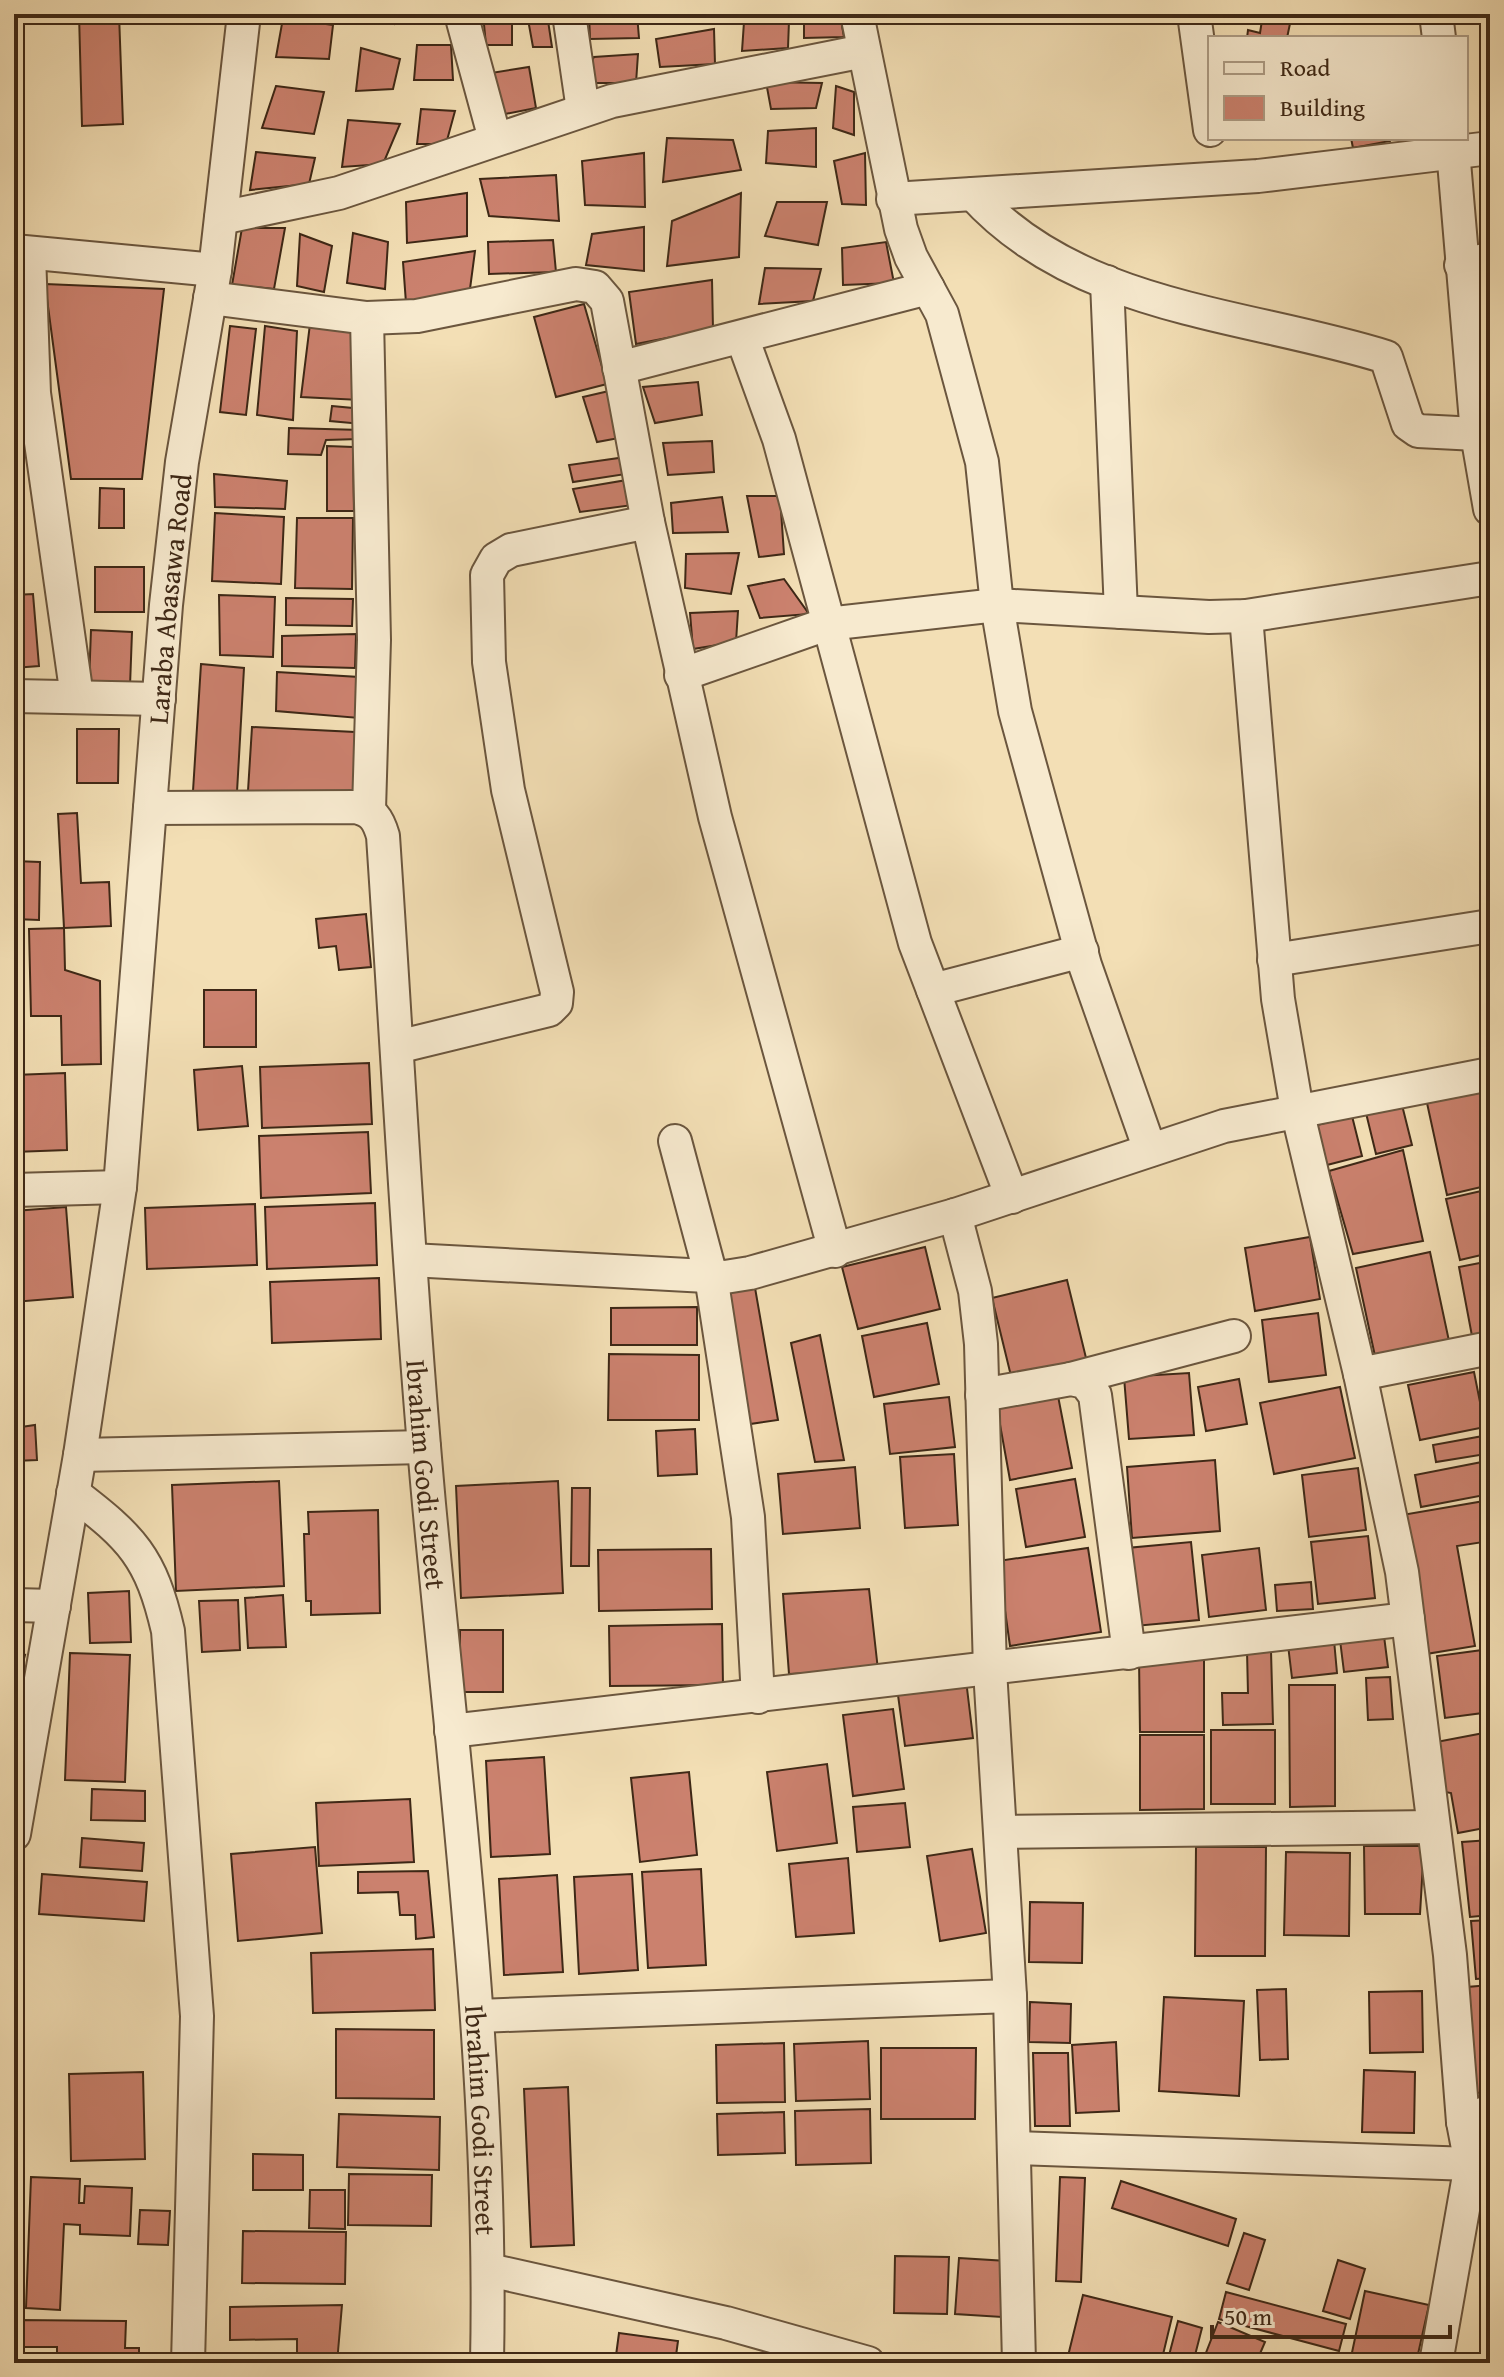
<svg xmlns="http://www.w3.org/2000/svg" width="1504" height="2377" viewBox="0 0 1504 2377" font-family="'Gentium Book Plus',serif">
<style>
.building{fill:#cb816e;stroke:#3e2816;stroke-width:2}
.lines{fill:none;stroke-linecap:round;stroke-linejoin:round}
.street-casing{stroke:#6b563e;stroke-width:36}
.street{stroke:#f7eacf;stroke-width:32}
.labels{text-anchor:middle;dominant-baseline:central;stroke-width:6;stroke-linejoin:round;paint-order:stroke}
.street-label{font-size:28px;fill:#3e2816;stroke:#f7eacf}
</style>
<rect width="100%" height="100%" fill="#f3dfb5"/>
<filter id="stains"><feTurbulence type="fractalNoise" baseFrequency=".0025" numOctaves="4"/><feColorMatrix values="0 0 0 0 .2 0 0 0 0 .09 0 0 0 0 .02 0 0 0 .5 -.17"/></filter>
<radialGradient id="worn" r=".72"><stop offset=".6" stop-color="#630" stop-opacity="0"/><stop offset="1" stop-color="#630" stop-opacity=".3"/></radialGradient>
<g class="building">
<path d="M79 14H119L123 124 82 126Z"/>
<path d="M359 14H397L394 24Z"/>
<path d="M483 14H512V45H486Z"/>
<path d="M527 14H547L552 47H533Z"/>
<path d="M589 14H637L639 38 590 39Z"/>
<path d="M657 14H700L658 20Z"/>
<path d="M804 14H840L844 37 804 38Z"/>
<path d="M1263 14H1292L1287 38H1247L1248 30 1260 33Z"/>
<path d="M283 18 333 25 329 59 276 57Z"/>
<path d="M789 21 788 48 742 51 744 22Z"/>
<path d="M714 29 715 64 660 67 656 39Z"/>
<path d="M417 45H451L453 80H414Z"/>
<path d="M361 48 400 59 393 89 356 91Z"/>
<path d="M638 54 636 83H579L594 57Z"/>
<path d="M529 67 536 108 500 115 491 73Z"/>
<path d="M766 82 822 83 816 108 771 109Z"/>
<path d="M276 86 324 92 314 134 262 128Z"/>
<path d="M836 86 854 92V135L833 128Z"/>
<path d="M421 109 455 111 446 144H417Z"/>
<path d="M348 120 400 124 383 164 342 167Z"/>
<path d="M816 128V167L766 163 768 131Z"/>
<path d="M667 138 733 140 741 170 663 182Z"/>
<path d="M1351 138H1390V141L1353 148Z"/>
<path d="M256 152 315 158 309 184 250 190Z"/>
<path d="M644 153 645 207 585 205 582 161Z"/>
<path d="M865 153 866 205 842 204 834 161Z"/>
<path d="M556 175 559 221 489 216 480 179Z"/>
<path d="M467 193V236L407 243 406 202Z"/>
<path d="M741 193 739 257 667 266 672 221Z"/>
<path d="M777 202H827L818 245 765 236Z"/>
<path d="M644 227V271L586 265 592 234Z"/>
<path d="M242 228H285L274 289 232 285Z"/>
<path d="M353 233 388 242 385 289 347 283Z"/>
<path d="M300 234 332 246 324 292 297 286Z"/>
<path d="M553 240 556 272 489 274 488 242Z"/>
<path d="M886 242 894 283 843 285 842 248Z"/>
<path d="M475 251 470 289 406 303 403 262Z"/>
<path d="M765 268 821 269 813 301 759 304Z"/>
<path d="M712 280 713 329 636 344 629 292Z"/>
<path d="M45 284 164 289 142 479H71Z"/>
<path d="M584 304 607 384 556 397 534 317Z"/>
<path d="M310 324 359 331 360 400 301 397Z"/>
<path d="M230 326 256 329 246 415 220 412Z"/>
<path d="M265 326 297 331 293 420 257 415Z"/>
<path d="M698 382 702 415 655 423 643 387Z"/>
<path d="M609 391 619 438 597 442 583 397Z"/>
<path d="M332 406 363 409 362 424 330 421Z"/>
<path d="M289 428 361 430 359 439 326 440 321 455 288 454Z"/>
<path d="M712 441 714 472 668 475 663 443Z"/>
<path d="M327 446 353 447 354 511H327Z"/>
<path d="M626 457V474L573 482 569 465Z"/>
<path d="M214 474 287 481 285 509 215 507Z"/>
<path d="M627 480 633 505 580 512 573 489Z"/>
<path d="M100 488 124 489V528H99Z"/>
<path d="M747 496H780L784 554 759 557Z"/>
<path d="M722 497 728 532 673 533 671 503Z"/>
<path d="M215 513 284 517 281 584 212 581Z"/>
<path d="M297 518H353L352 589 295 588Z"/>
<path d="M739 553 731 594 685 588 686 554Z"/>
<rect x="95" y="567" width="49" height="45"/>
<path d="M784 579 809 614 760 618 748 586Z"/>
<path d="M33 594 39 666 14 668V595Z"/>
<path d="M219 595 275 597 273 657 220 655Z"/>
<path d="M286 598 353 599 352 626 286 625Z"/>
<path d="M738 611 736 642 693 649 690 613Z"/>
<path d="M91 630 132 632 130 686 89 683Z"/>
<path d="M356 634 355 668 282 666V636Z"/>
<path d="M201 664 244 668 237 792 193 791Z"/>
<path d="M277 672 359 677V718L276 711Z"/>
<path d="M252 727 355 732 354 795 248 791Z"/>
<path d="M77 729H119L118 783H77Z"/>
<rect x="14" y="760" width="5" height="24"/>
<path d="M77 813 81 883 109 882 111 926 64 928 58 814Z"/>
<path d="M14 861 40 862 39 920 14 919Z"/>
<path d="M366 914 371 967 339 970 336 946 319 948 316 919Z"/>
<path d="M64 928 65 970 100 981 101 1064 62 1065 61 1016H31L29 929Z"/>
<rect x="204" y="990" width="52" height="57"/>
<path d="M369 1063 372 1124 262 1128 260 1067Z"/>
<path d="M242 1066 248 1126 198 1130 194 1070Z"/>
<path d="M65 1073 67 1150 14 1152V1075Z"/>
<path d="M1490 1089V1185L1447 1195 1427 1103Z"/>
<path d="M1402 1105 1412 1145 1376 1154 1366 1113Z"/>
<path d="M1352 1116 1362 1156 1327 1165 1317 1125Z"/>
<path d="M368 1132 371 1193 261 1198 259 1136Z"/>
<path d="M1403 1150 1423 1241 1353 1254 1329 1171Z"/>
<path d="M1490 1189V1253L1460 1260 1446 1199Z"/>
<path d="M375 1203 377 1265 267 1269 265 1207Z"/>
<path d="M255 1204 257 1265 147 1269 145 1208Z"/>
<path d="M66 1207 73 1297 14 1302V1211Z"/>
<path d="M1310 1237 1320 1299 1255 1311 1245 1248Z"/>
<path d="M925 1247 940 1309 858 1329 842 1267Z"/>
<path d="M1430 1252 1449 1341 1375 1356 1356 1268Z"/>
<path d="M1490 1261V1332L1472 1336 1459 1267Z"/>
<path d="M379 1278 381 1339 272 1343 270 1282Z"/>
<path d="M1067 1280 1087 1362 1012 1380 992 1298Z"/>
<path d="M754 1282 778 1420 750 1424 726 1287Z"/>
<path d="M697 1307V1345H611V1308Z"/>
<path d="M1318 1313 1326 1375 1269 1382 1262 1320Z"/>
<path d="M927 1323 939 1384 874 1397 862 1336Z"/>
<path d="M820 1335 844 1460 815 1462 791 1343Z"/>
<path d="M609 1354 699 1355V1420H608Z"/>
<path d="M1474 1372 1485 1427 1420 1440 1408 1385Z"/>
<path d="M1189 1373 1194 1435 1129 1439 1124 1377Z"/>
<path d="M1239 1379 1247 1424 1206 1431 1198 1387Z"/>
<path d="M1340 1387 1355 1458 1274 1474 1260 1403Z"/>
<path d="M1058 1396 1072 1468 1010 1480 997 1408Z"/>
<path d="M949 1397 955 1447 890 1454 884 1404Z"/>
<path d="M35 1425 37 1460 14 1461V1428Z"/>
<path d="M695 1429 697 1474 658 1476 656 1431Z"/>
<path d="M1483 1436 1486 1454 1436 1462 1433 1445Z"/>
<path d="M18 1452 23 1499 14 1500V1453Z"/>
<path d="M954 1454 958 1525 905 1528 900 1457Z"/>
<path d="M1215 1460 1220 1531 1132 1538 1127 1467Z"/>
<path d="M1487 1461 1490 1494 1421 1507 1415 1475Z"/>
<path d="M855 1467 860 1528 783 1534 778 1474Z"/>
<path d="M1358 1468 1366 1530 1309 1537 1302 1475Z"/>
<path d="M1075 1479 1085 1537 1026 1547 1016 1489Z"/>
<path d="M279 1481 284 1586 176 1591 172 1485Z"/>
<path d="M558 1481 563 1593 461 1598 456 1486Z"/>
<path d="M572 1488H590L589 1566H571Z"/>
<path d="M1490 1500V1541L1457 1546 1475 1646 1426 1654 1402 1515Z"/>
<path d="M378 1510 380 1613 311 1615V1601H306L304 1534H309L308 1512Z"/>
<path d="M1368 1536 1375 1598 1318 1604 1311 1542Z"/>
<path d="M1191 1542 1199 1620 1135 1626 1127 1548Z"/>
<path d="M1088 1548 1101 1632 1010 1646 998 1561Z"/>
<path d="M1259 1548 1266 1610 1209 1617 1202 1555Z"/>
<path d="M711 1549 712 1609 599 1611 598 1550Z"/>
<path d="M1311 1582 1313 1609 1277 1611 1275 1585Z"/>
<path d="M869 1589 878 1670 789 1674 783 1594Z"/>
<path d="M129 1591 131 1642 90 1643 88 1593Z"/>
<path d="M283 1595 286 1647 248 1648 245 1598Z"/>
<path d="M238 1600 240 1650 202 1652 199 1601Z"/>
<path d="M722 1624 723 1685 610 1686 609 1626Z"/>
<rect x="460" y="1630" width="43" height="62"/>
<path d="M1384 1636 1388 1667 1344 1672 1340 1640Z"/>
<path d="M1334 1640 1337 1673 1292 1678 1288 1645Z"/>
<path d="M1490 1649V1712L1445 1718 1437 1656Z"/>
<path d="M1247 1651H1271L1273 1724 1223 1725 1222 1693H1248Z"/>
<path d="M70 1653 130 1655 125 1782 65 1780Z"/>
<path d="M25 1655 14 1696V1656Z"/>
<path d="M1204 1657V1732H1140L1139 1658Z"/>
<path d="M1390 1677 1393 1719 1368 1720 1366 1678Z"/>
<path d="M966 1680 973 1738 905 1746 897 1688Z"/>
<path d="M1289 1685H1335V1806L1290 1807Z"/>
<path d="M893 1709 904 1789 853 1796 843 1715Z"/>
<rect x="1211" y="1730" width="64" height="74"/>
<path d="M1489 1732 1490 1827 1458 1833 1451 1793 1440 1791 1431 1743Z"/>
<path d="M1140 1735H1204V1809L1140 1810Z"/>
<path d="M544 1757 550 1854 491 1857 486 1761Z"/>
<path d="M827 1764 837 1843 777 1851 767 1772Z"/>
<path d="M689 1772 697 1855 640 1862 631 1778Z"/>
<path d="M92 1789 145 1791V1821L91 1820Z"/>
<path d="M410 1799 414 1862 319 1866 316 1803Z"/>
<path d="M905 1803 910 1847 857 1852 853 1807Z"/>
<path d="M82 1838 144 1843 142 1871 80 1867Z"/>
<path d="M1490 1840V1915L1470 1917 1462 1842Z"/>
<path d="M1364 1846H1424L1420 1914H1365Z"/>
<path d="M315 1847 322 1933 238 1941 231 1854Z"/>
<path d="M1196 1847H1266L1265 1956H1195Z"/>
<path d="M972 1849 986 1933 940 1941 927 1856Z"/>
<path d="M1286 1852 1350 1853 1349 1936 1284 1935Z"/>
<path d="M848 1858 854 1933 796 1937 789 1864Z"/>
<path d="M701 1869 706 1965 648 1968 642 1872Z"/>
<path d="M428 1871 434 1937 416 1939 415 1915H400L398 1892 358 1893V1872Z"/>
<path d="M42 1874 147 1882 144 1921 39 1914Z"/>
<path d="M632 1874 638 1970 579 1974 574 1877Z"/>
<path d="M557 1875 563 1972 504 1975 499 1879Z"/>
<path d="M1030 1902 1083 1903 1082 1963 1029 1962Z"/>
<path d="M1490 1920V1978L1476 1979 1471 1921Z"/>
<path d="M433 1949 435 2010 313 2013 311 1953Z"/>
<path d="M1490 1985V2092L1476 2093 1467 1987Z"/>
<path d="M1286 1989 1288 2059 1260 2060 1257 1990Z"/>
<path d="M1422 1991 1423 2052 1370 2053 1369 1992Z"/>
<path d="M1164 1997 1244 2001 1239 2096 1159 2091Z"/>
<path d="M1030 2002 1071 2004 1070 2043 1029 2042Z"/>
<path d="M336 2029 434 2030V2099L336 2098Z"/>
<path d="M868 2041 870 2099 796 2101 794 2044Z"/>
<path d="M1116 2042 1119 2111 1076 2113 1072 2045Z"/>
<path d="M784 2043 785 2102 717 2103 716 2045Z"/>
<path d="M881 2048H976L975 2119H881Z"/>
<path d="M1033 2053H1068L1070 2126H1035Z"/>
<path d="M1364 2070 1415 2072 1414 2133 1362 2132Z"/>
<path d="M143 2072 145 2159 71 2161 69 2074Z"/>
<path d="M568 2087 574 2245 531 2247 524 2089Z"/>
<path d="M870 2109 871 2163 796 2165 795 2111Z"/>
<path d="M784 2112 785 2153 718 2155 717 2114Z"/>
<path d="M339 2114 440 2117 439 2170 337 2167Z"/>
<path d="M253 2154 303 2155V2190H253Z"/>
<path d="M349 2174 432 2175 431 2226 348 2225Z"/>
<path d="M31 2177 80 2179 79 2203H84L85 2186 132 2188 130 2236 80 2234V2225L64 2224 60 2310 26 2308Z"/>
<path d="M1060 2177 1085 2178 1081 2282 1056 2281Z"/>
<path d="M1121 2181 1236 2219 1228 2246 1112 2208Z"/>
<path d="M310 2190H345V2229L309 2228Z"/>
<path d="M140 2210 170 2211 168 2245 138 2244Z"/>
<path d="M243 2231 346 2232 345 2284 242 2283Z"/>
<path d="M1244 2233 1265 2240 1249 2290 1227 2283Z"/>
<path d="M895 2256 949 2257 947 2314 894 2313Z"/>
<path d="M959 2258 1007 2261 1002 2317 955 2314Z"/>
<path d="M1338 2260 1365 2269 1350 2319 1323 2311Z"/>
<path d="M1365 2291 1429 2305 1416 2363 1350 2362Z"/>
<path d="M1226 2292 1346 2324 1339 2351 1219 2319Z"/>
<path d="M1083 2295 1172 2317 1161 2363H1096L1068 2356Z"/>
<path d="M342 2305 337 2363H297V2339L230 2340V2307Z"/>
<path d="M18 2320 126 2321 125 2348H139V2363H32L33 2353 57 2354V2347H18Z"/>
<path d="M1178 2321 1202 2328 1193 2363H1167Z"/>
<path d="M1218 2322 1265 2342 1256 2363H1202Z"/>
<path d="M619 2333 678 2341 675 2363H615Z"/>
<path d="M690 2354 737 2363H688Z"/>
</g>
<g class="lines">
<defs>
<g id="street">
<path d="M461 14 495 139"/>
<path d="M569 14 583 110"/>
<path d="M857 14 901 229 911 257 942 314 982 462 997 605 1015 711 1085 965 1150 1150"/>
<path d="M1194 14 1210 130"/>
<path d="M1436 14 1439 38"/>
<path d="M1452 138 1477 434 1490 509"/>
<path d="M973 194C1078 310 1246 313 1386 357L1408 424 1418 431 1477 434"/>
<path d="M893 199 1258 176 1490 148"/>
<path d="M221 218 339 193 612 101 864 51"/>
<path d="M14 251 215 270"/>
<path d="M29 254 34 393 77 697"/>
<path d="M1461 265 1490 259"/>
<path d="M1107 282 1121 612"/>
<path d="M210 298 367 318 417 316 576 284 595 287 607 301 648 522 715 817 835 1251"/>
<path d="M367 318 374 640 369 810"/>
<path d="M742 337 779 439 915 943 1012 1197"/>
<path d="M619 368 928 288"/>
<path d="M1246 616 1278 999 1297 1110 1360 1374 1402 1572 1450 1955 1463 2122 1471 2164 1436 2363"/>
<path d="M681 675 827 624 997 605 1209 617 1246 616 1490 578"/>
<path d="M14 696 159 699"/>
<path id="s1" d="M150 808 355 807C373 811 378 819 383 836 398 1058 409 1282 429 1504 456 1789 493 2076 487 2363"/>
<path d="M1274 960 1490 926"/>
<path d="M933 990 1082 951"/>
<path d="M397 1047 549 1010 556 1003 557 992 508 790 489 662 487 575 496 559 511 550 648 522"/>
<path d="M675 1141 711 1276 748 1517 758 1697"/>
<path d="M14 1190 120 1187"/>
<path d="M955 1215 975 1291 981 1344 990 1670 1010 1996 1019 2363"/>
<path d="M411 1260 725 1277 750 1273 955 1215 1224 1126 1490 1074"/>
<path d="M1360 1374 1490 1348"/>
<path d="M1071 1379 1234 1336"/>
<path d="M982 1395 1071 1379 1085 1382 1095 1395 1129 1653"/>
<path d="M80 1455 424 1447"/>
<path d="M73 1493C132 1538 151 1557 168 1631L197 2016 188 2363"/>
<path d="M14 1605 54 1606"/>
<path d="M451 1731 1408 1619"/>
<path d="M1001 1832 1433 1827"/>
<path id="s2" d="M14 1834 80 1455 120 1187 166 605 182 462 215 270 244 14"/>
<path d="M478 2016 1010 1996"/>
<path d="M1463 2122 1490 2111"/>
<path d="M1014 2148 1471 2164"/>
<path d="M489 2270 726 2323 868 2363"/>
</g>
</defs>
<use href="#street" class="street-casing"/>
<use href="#street" class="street"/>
</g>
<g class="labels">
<g class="street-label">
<text stroke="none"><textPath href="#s2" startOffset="1246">Laraba Abasawa Road</textPath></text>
<text stroke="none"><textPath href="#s1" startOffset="888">Ibrahim Godi Street</textPath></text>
<text stroke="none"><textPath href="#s1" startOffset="1536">Ibrahim Godi Street</textPath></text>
</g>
</g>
<rect width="1504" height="2377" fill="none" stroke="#f3dfb5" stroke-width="48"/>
<rect x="16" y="16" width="1472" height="2345" fill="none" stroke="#3e2816" stroke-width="4"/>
<rect x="24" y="24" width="1456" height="2329" fill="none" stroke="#3e2816" stroke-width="2"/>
<rect x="1208" y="36" width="260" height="104" fill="#f7eacf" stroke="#ad9c85" stroke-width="2"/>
<rect x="1224" y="62" width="40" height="12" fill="#f7eacf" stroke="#ad9c85" stroke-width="2"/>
<text x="1280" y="76" font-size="24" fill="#3e2816">Road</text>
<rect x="1224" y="96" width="40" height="24" fill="#cb816e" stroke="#ad9c85" stroke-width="2"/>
<text x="1280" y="116" font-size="24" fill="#3e2816">Building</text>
<path d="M1212 2325v12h238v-12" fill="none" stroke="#3e2816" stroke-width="4"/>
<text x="1224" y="2325" font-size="24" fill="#3e2816" stroke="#f7eacf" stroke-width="6" paint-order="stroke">50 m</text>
<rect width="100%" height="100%" filter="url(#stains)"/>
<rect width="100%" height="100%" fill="url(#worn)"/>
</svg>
